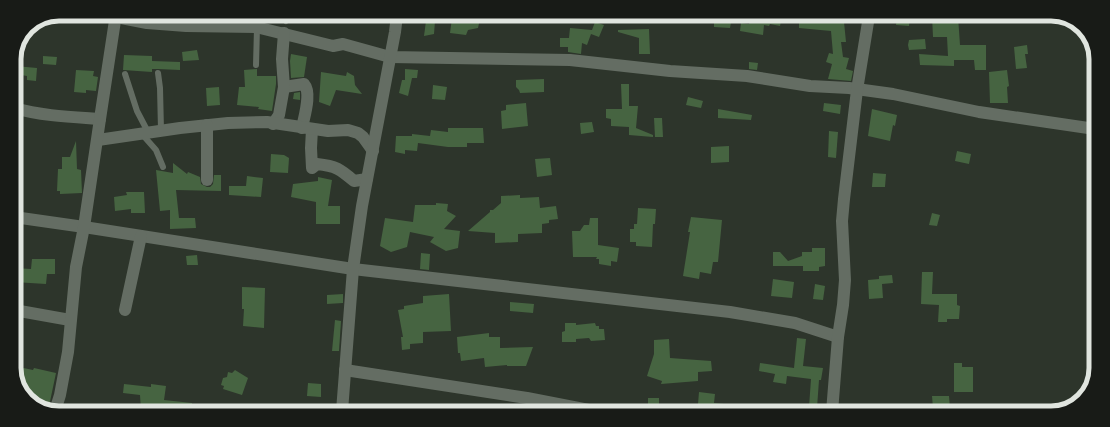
<svg xmlns="http://www.w3.org/2000/svg" width="1110" height="427" viewBox="0 0 1110 427" font-family="Lato,sans-serif">
<style>
.building{fill:#466441}
.lines{fill:none;stroke-linecap:round;stroke-linejoin:round}
.lane{stroke:#646d63;stroke-width:6}
.street{stroke:#646d63;stroke-width:12}
.rim{fill:none;stroke:#e0e5df;stroke-width:5}
</style>
<rect width="100%" height="100%" fill="#2d352b"/>
<g class="building">
<path d="M463 16 480 19 478 28 468 30 466 35 450 33 452 18H463Z"/>
<path d="M714 16H732L730 28 714 27Z"/>
<path d="M743 16H782L780 26 770 24 769 26 764 25 763 35 740 31 741 23 749 24 750 20 742 18Z"/>
<path d="M799 16H837V23L844 22 846 42H841L843 57 849 58 846 69 853 71 851 81 828 79 832 64 826 62 829 53 833 54 831 31 799 28Z"/>
<path d="M897 16H910L909 26 896 25Z"/>
<path d="M932 16H958L960 45H986V70H975L974 60H954V66L920 65 919 54 948 56 947 37H933Z"/>
<path d="M426 21H435L434 34 424 36Z"/>
<path d="M595 22 604 25 599 37 591 34 587 45 582 43 581 54 568 52V47H560V38H569L570 28 592 30Z"/>
<path d="M649 29 650 54H639V38L618 32V30Z"/>
<path d="M925 39 926 49 909 50 908 45 909 40Z"/>
<path d="M1027 45 1028 54H1025L1027 68 1016 69 1014 47Z"/>
<path d="M197 50 199 60 183 61 182 52Z"/>
<path d="M291 54 307 57 304 77 291 78 290 61Z"/>
<path d="M124 55 152 56V61L180 62V70L158 69H152V72L123 70Z"/>
<path d="M43 56 57 57 56 65 43 64Z"/>
<path d="M749 62 758 63 757 70 749 69Z"/>
<path d="M15 66 37 68 36 81 27 80V76L15 74Z"/>
<path d="M257 69V76H276V84L272 111 258 109 259 107 237 105 239 87H245L244 70Z"/>
<path d="M405 69 418 70 417 78H412L408 96 399 93 402 80H405Z"/>
<path d="M76 70 94 71 93 76 98 77 96 91 86 90V93L74 92Z"/>
<path d="M1007 70 1009 86 1007 87 1008 103H990L989 72Z"/>
<path d="M321 72 346 76 347 72 354 76 355 85 362 94 336 90 330 106 319 102Z"/>
<path d="M544 79V92L520 93 519 90 516 87V80Z"/>
<path d="M621 84H629V106H638L636 128 653 135V137L629 135V127L611 126V119L606 118V109H622Z"/>
<path d="M433 85 447 87 445 100 432 99Z"/>
<path d="M219 87 220 105 207 106 206 88Z"/>
<path d="M300 92V100L293 99 294 93Z"/>
<path d="M688 97 703 101 701 108 686 105Z"/>
<path d="M526 103 528 126 502 129 501 111 506 110V105Z"/>
<path d="M824 103 841 105 840 114 823 111Z"/>
<path d="M718 109 752 115 751 120 718 118Z"/>
<path d="M872 109 897 115 895 126 893 125 890 141 868 136Z"/>
<path d="M654 118H662L663 137H655Z"/>
<path d="M592 122 594 132 581 134 580 123Z"/>
<path d="M448 128H483L484 143H467V147H448L418 143 417 151 405 150V154L395 152 396 136H412V134L430 136 431 130 448 132Z"/>
<path d="M829 131 838 132 836 158 828 157Z"/>
<path d="M76 141 77 169 81 170 82 193 60 194V191H57L58 169H62V157H70Z"/>
<path d="M729 146V162L711 163V147Z"/>
<path d="M957 151 971 154 969 164 955 161Z"/>
<path d="M271 154 284 155 289 158 288 173 270 172Z"/>
<path d="M550 158 552 175 537 177 535 159Z"/>
<path d="M173 163 187 174 188 172 200 177 201 184 207 187H210L213 184 214 175H221V191L176 190 179 218H195L196 228 170 229V210L160 211 156 170 173 173Z"/>
<path d="M873 173 886 174 885 187H872Z"/>
<path d="M247 176 263 178 261 197 229 195V186H246Z"/>
<path d="M318 177 332 180 328 206H340V224H316V202L291 197 293 184 318 181Z"/>
<path d="M126 192H144L145 213H131V209L115 211 114 197 127 195Z"/>
<path d="M520 195V198L539 197 540 208 556 206 558 219 549 220V223L542 224V233L518 234V242L495 243V233L468 231 490 212V210H493L501 203V196Z"/>
<path d="M436 203 448 204 447 211 456 216 444 229 460 231 458 248 446 251 430 242 434 237 410 232 407 247 391 252 380 246 385 218 413 222 415 205H436Z"/>
<path d="M638 208 656 209 655 224H653L652 247 636 246V242H630V229H634V224H637Z"/>
<path d="M932 213 940 215 937 226 929 225Z"/>
<path d="M691 217 722 220 718 262H713L711 274 700 272 699 279 683 276 690 232H688Z"/>
<path d="M590 218H598V245L619 248 617 262 611 261V266L599 264V259H596L597 257H573L572 231H580L584 225H589Z"/>
<path d="M812 248H825V266L819 267V271H803V266H773V252H780L788 261 802 256V252H812Z"/>
<path d="M421 253 430 254 429 270 420 269Z"/>
<path d="M197 255 198 265H187L186 256Z"/>
<path d="M32 259H55V274H47L46 284 14 282V268L31 269Z"/>
<path d="M922 272H933L932 294H957V305L960 306 959 319H947V322H938L939 305 921 304Z"/>
<path d="M892 275 893 283 882 284 883 298 869 299 868 280 879 279V276Z"/>
<path d="M773 279 794 282 792 298 771 296Z"/>
<path d="M815 284 825 286 823 300 813 299Z"/>
<path d="M242 287 265 288 264 328 243 326 244 309H242Z"/>
<path d="M343 294V303L327 304V295Z"/>
<path d="M449 294 451 331 423 332V343L410 344V349L402 350 401 337H403L398 310 404 309V306L423 303V296Z"/>
<path d="M510 302 534 304 533 313 510 311Z"/>
<path d="M335 320 341 321 339 351H332Z"/>
<path d="M565 323H576V325L595 323 596 326H599V329H604L605 340 591 341 589 338 576 339V342H562V332L565 331Z"/>
<path d="M489 333V337H500V348L533 347 526 366H507V365L485 367 484 358 461 361 460 353H458L457 337Z"/>
<path d="M797 338 806 339 803 366 823 368 821 380H819L817 408 809 407 811 379 787 376 786 384 773 382 775 374 759 371 760 363 794 368Z"/>
<path d="M669 339 670 358 711 361 712 371 698 372V381L661 384 662 381 647 376 654 354V340Z"/>
<path d="M954 363H962V367H973V392H954Z"/>
<path d="M14 366 33 370 34 368 56 373 48 411H45L23 395 14 371Z"/>
<path d="M235 370 248 378 242 395 223 389 224 386 221 385 223 378 227 377 228 372 232 373Z"/>
<path d="M308 383 321 384V397L307 396Z"/>
<path d="M124 384 151 387V384L166 386 164 400 192 403V411H141L140 395 123 393Z"/>
<path d="M699 392 715 394 714 403 724 404 723 412 701 410V404H698Z"/>
<path d="M932 396H949L950 408H933Z"/>
<path d="M648 398H659V406L648 407Z"/>
</g>
<g class="lines">
<g class="lane">
<path d="M281 15 286 21"/>
<path d="M256 65 257 28"/>
<path d="M158 73 160 88 161 130"/>
<path d="M125 74 137 111 148 132"/>
<path d="M141 133 156 150 163 167"/>
</g>
<g class="street">
<path d="M112 14 116 17 147 23 186 26 256 27 333 46 343 44 390 57 570 60 670 71 747 76 810 86 849 88 893 94 979 112 1095 129"/>
<path d="M284 87 304 84C312 93 304 117 302 128"/>
<path d="M14 108C42 116 71 117 100 119"/>
<path d="M273 124 279 115 284 87 282 59 284 33"/>
<path d="M312 129 311 148 312 168 317 164C336 166 340 169 354 181L367 179"/>
<path d="M98 140 180 128 228 123 267 122 328 131 348 130 358 133 363 137 373 151"/>
<path d="M207 180V125"/>
<path d="M14 217 84 227 353 269 730 312 795 323 838 337"/>
<path d="M14 310 70 320"/>
<path d="M125 310 141 236"/>
<path d="M345 370 527 398 599 412"/>
<path d="M55 411 60 395 68 352 76 267 84 227 100 119 116 14"/>
<path d="M342 411 353 269 362 206 395 32 397 15"/>
<path d="M832 412 838 337 843 305 845 280 842 221 844 199 857 90 869 16"/>
</g>
</g>
<path d="M0 0H1110V427H0ZM59 21H1051A38 38 0 0 1 1089 59V368A38 38 0 0 1 1051 406H59A38 38 0 0 1 21 368V59A38 38 0 0 1 59 21Z" fill="#181b17" fill-rule="evenodd"/>
<path class="rim" d="M59 21H1051A38 38 0 0 1 1089 59V368A38 38 0 0 1 1051 406H59A38 38 0 0 1 21 368V59A38 38 0 0 1 59 21Z"/>
</svg>
